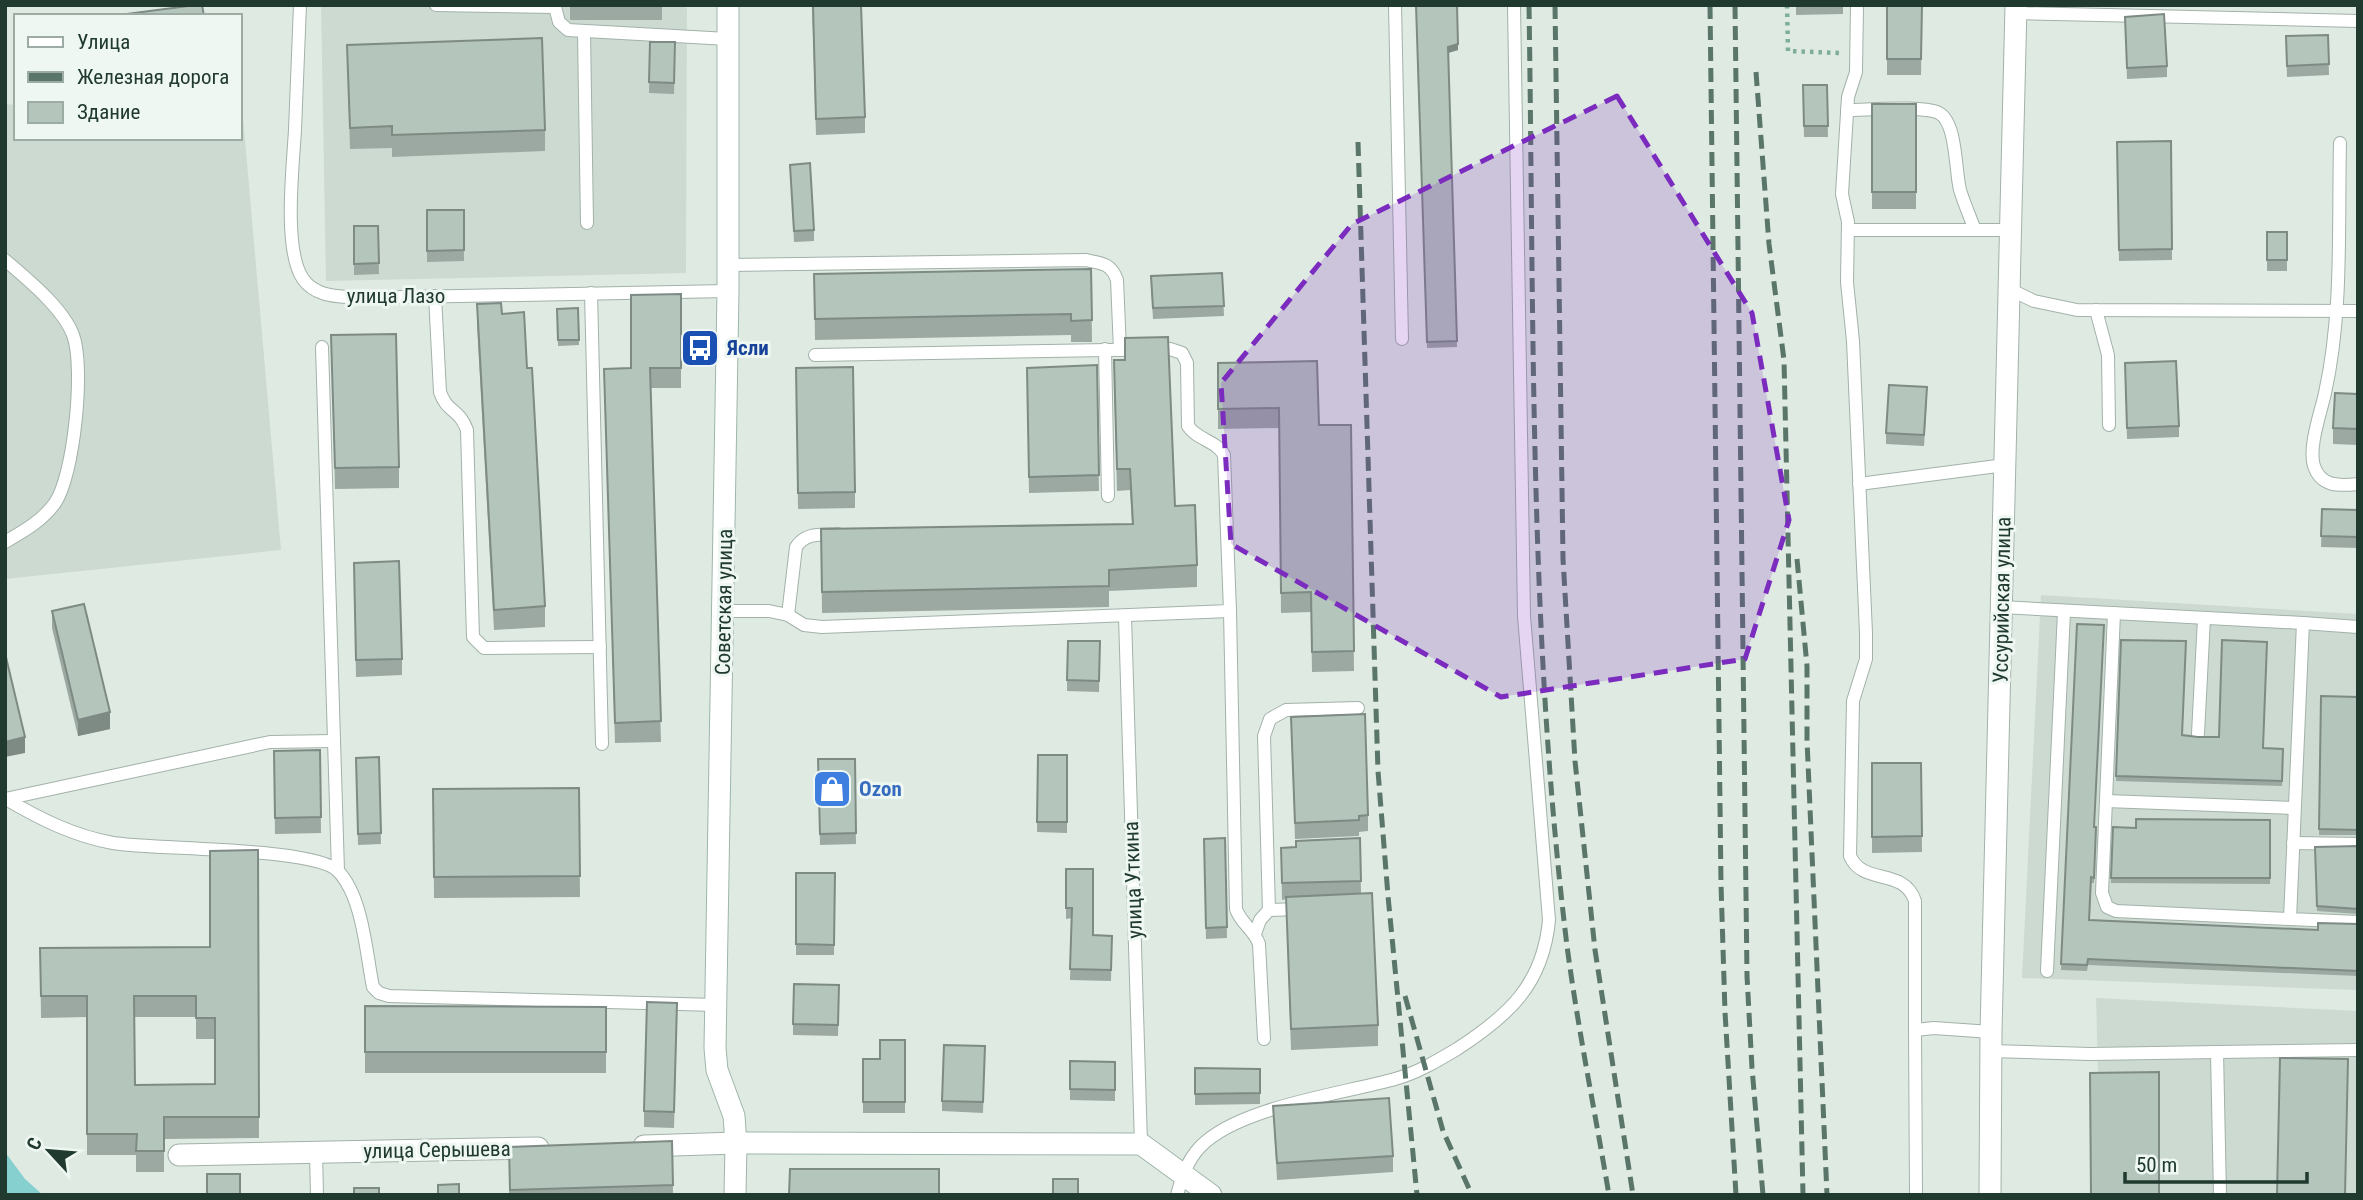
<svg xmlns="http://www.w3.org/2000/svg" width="2363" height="1200" viewBox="0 0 2363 1200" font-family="'Roboto Condensed',sans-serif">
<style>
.built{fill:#cddad2}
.water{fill:#86d0d0}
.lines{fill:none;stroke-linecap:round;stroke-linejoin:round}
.service-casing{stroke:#a2b2a9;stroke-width:14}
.minor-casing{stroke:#a2b2a9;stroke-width:23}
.tertiary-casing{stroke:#a2b2a9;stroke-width:23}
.secondary-casing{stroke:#9eb6aa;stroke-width:23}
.path{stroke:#7fae98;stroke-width:4.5;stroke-dasharray:3.5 5;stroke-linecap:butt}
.service{stroke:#fff;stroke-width:12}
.minor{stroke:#fff;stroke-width:21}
.tertiary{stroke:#fff;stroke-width:21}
.secondary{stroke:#fff;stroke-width:21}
.rail{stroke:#5a766a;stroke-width:5;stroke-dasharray:14 7;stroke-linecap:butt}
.wall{fill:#9ba9a2;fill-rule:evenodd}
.shaded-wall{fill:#7e8a84}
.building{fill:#b4c5bc;stroke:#7e8a84;stroke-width:2;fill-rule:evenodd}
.marked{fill:#7b2cbf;fill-opacity:0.2;stroke:#7b2cbf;stroke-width:5;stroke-dasharray:14 9;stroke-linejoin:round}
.labels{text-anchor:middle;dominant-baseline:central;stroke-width:6;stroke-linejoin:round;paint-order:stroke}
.street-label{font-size:21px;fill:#203a2f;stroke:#eff7f2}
.transit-label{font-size:21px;font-weight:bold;fill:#164399;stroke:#eff7f2;text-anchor:start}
.shop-label{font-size:21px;font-weight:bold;fill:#366cbe;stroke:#eff7f2;text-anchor:start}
</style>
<rect width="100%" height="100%" fill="#dfeae3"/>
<g class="built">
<path d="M321 5H678L687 8 686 273 326 281Z"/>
<path d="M5 104 16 105V138H240V117H243L281 550 5 579Z"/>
<path d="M2041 595 2358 614V990L2022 978Z"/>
<path d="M2096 998 2358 1011V1195H2101Z"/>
</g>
<path class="water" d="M5 1152 25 1179 43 1195H5Z"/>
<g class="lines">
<defs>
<g id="service">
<path d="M300 5C298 47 297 88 295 130 293 166 283 250 303 279 316 297 337 296 357 298L728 291"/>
<path d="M436 5 555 7 559 22 568 30 728 39"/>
<path d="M1395 5 1402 339"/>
<path d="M1857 5 1856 72 1848 97 1842 194 1848 222 1847 282 1853 341 1866 633V659L1853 701 1850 856C1863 886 1904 867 1915 901V1030L1934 1028 1991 1032"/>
<path d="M2016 13 2358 21"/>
<path d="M584 32 587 223"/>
<path d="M1847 110C1867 110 1923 105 1939 113 1957 123 1955 170 1960 190 1964 203 1970 217 1975 230"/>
<path d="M2340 143C2338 226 2343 312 2325 393 2321 412 2308 447 2314 466 2321 487 2339 486 2358 484"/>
<path d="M1849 230H2012"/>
<path d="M5 260C27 279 63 308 73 335 85 366 74 476 55 503 42 521 24 531 5 542"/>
<path d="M728 265 1085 260C1101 263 1111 263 1117 280L1120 350"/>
<path d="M2011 290 2034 301 2077 310 2358 311"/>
<path d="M591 293 602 744"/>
<path d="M435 296 440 392C447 413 459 408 467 430L473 637 484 648 600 647"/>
<path d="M2096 310 2108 355 2109 425"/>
<path d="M322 347 338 871"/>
<path d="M1105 349 1108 496"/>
<path d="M1859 484 2005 465"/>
<path d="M2001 607 2303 623 2290 919 2358 922"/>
<path d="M724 611H769L788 615 804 625 822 627 1230 611 1224 455C1216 440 1197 440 1188 426L1187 363 1182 353 1170 349 815 355"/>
<path d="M1230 611 1236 909C1241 924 1254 929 1259 944L1264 1039"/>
<path d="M2114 613 2102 893 2107 907 2116 911 2290 919"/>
<path d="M788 615 796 547C806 532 821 535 838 534"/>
<path d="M1125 616 1141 1144"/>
<path d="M2303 623 2358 627"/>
<path d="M2198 734 2204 618"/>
<path d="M5 799 270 742 334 741"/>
<path d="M6 799C40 819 74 836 113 843 155 850 314 847 338 871 363 897 366 953 373 987L379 993 389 996 716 1005"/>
<path d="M2106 801 2294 808"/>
<path d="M2293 843 2358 844"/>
<path d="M1269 910 1264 736 1270 719 1286 710 1358 708"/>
<path d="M1255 934 1260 920 1269 910 1301 909"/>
<path d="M2047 971 2064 612"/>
<path d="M1915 1030 1916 1195"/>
<path d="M1991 1051 2090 1054 2217 1052"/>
<path d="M316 1153 317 1195"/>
<path d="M1177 1195C1182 1177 1187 1161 1200 1147 1238 1107 1342 1094 1395 1079 1417 1073 1437 1061 1457 1049 1508 1016 1543 985 1549 920L1524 616 1514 5"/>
<path d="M2220 1195 2217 1052 2358 1050"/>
</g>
<g id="minor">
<path d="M644 1146 736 1143"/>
<path d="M179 1155 538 1148"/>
<path d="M1990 1195 1991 1032 2016 5"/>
</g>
<path id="tertiary" d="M735 1195 736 1143"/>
<path id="secondary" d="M728 5V291L715 1048 717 1070 734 1116 736 1143 1141 1144 1211 1195"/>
</defs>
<use href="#service" class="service-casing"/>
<use href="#minor" class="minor-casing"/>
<use href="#tertiary" class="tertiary-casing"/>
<use href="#secondary" class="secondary-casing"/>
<path class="path" d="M1787 5 1788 51 1839 53"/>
<use href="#service" class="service"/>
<use href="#minor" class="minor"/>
<use href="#tertiary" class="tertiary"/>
<use href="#secondary" class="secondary"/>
<g class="rail">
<path d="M1529 5C1534 319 1529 635 1567 946 1578 1029 1595 1112 1609 1195"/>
<path d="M1555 5 1563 559 1575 761 1595 950 1633 1195"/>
<path d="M1710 5 1721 884 1725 1012 1736 1195"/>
<path d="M1735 5 1747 976 1752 1068 1763 1195"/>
<path d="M1756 72 1769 244 1784 360 1803 1195"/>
<path d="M1358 142 1378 771 1388 896 1417 1195"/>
<path d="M1797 559 1807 666V740L1827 1195"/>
<path d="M1405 996 1443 1131 1472 1195"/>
</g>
</g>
<g class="wall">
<rect x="570" y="5" width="92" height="15"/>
<path d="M812 5 865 117V133L816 135Z"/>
<path d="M1416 5 1458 50 1448 53 1457 347 1427 348Z"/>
<path d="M1796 5H1843V14L1796 15Z"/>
<path d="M1887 5H1922L1921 75H1887Z"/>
<path d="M2125 17 2167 66V77L2127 79Z"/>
<path d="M2328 35 2329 75 2287 77 2286 47Z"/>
<path d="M650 42H675L674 94 649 93Z"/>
<path d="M347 45 545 130V151L392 157V148L350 149Z"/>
<path d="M1803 85H1827L1828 137H1804Z"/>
<rect x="1872" y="104" width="44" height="105"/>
<path d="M2171 141 2172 260 2119 261 2117 142Z"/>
<path d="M790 165 814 230V241L794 242Z"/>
<path d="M427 210H464V261L427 262Z"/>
<path d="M354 226H378L379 274 354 275Z"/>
<rect x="2267" y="232" width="20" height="39"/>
<path d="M1091 269 1092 342H1071V335L815 340 814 274Z"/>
<path d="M1222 273 1224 316 1153 319 1151 287Z"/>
<path d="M681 294V388H651L661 742 615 743 604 369 631 368Z"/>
<path d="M477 304 502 314 527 368 545 606V627L494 630 477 324Z"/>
<path d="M578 308 579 345 558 346 557 309Z"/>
<path d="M331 335 399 467V488L335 489Z"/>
<path d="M1125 338 1175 506 1197 565V587L1109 591V607L822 613 821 529 1132 524 1130 490 1117 491 1114 381 1125 360Z"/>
<path d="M1218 363 1319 425H1351L1354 671 1312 672 1311 612 1281 613 1279 428 1218 429Z"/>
<path d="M1097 365 1099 491 1029 493 1027 384Z"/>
<path d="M796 368 855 492V508L798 509Z"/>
<path d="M2125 374 2179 426V437L2127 439Z"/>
<path d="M2358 394V445L2333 444V428Z"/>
<path d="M1927 398 1924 446 1886 444V433Z"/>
<path d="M2322 509 2358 510V548L2321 547Z"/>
<path d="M354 563 402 659V675L356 677Z"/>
<path d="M52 611 110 729 78 736 52 628Z"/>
<path d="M2077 624 2094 827V883H2091L2090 920 2318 930 2358 924V976L2088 965 2087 971 2061 970Z"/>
<path d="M2121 640 2183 735 2263 748 2283 749 2282 786 2116 781Z"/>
<path d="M1100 641 1099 692 1067 691V680Z"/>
<path d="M2321 696 2358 697V835H2319Z"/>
<path d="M1291 717 1368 815V831L1359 832V836L1295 839Z"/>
<path d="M320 750 321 833 275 834 274 751Z"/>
<path d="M1038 755H1067V833L1037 832Z"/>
<path d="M379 757 381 844 358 845 356 758Z"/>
<path d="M818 759H855L856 844 820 845Z"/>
<path d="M1872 763H1921L1922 852 1872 853Z"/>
<path d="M579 788 580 897 434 898 433 789Z"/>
<path d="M2270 820V884L2111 883 2113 827 2136 828Z"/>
<path d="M1225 838 1227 938 1206 939 1204 839Z"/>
<path d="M1360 838 1361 893 1378 1025V1046L1291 1050 1286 899 1282 900 1281 848 1296 847Z"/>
<path d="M2358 846V914L2317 911 2315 847Z"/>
<path d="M258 850 259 1138 164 1139V1172H136V1155H87V1017L41 1018 40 948 210 947ZM134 1017H196V1039H215V1084L135 1085Z"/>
<path d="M1066 869 1093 935 1112 936 1111 981 1070 980 1072 918 1066 919Z"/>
<path d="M796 873H835L834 955H796Z"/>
<path d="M839 985 838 1036 793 1035V1024Z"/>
<path d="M365 1006 606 1007V1073H365Z"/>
<path d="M677 1019 674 1128 644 1127V1111Z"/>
<path d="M905 1040V1113H863V1059H880Z"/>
<path d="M985 1046 983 1113 942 1111V1101Z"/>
<path d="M1070 1061 1115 1062V1101L1070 1100Z"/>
<path d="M1195 1068 1260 1069V1104L1195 1105Z"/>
<path d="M1273 1106 1393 1156V1172L1277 1180Z"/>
<path d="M672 1141 673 1195H509V1147Z"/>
</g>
<g class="shaded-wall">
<path d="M1458 44V50L1448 53V47Z"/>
<path d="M110 712V729L78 736V720Z"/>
<path d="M25 737V753L5 757V742Z"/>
</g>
<g class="building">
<path d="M196 5H202L204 16H127L126 14Z"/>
<path d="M813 5H861L865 117 816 119Z"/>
<path d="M1416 5H1457L1458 44 1448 47 1457 341 1427 342Z"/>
<path d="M1887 5H1922L1921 59H1887Z"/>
<path d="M2164 14 2167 66 2127 68 2125 17Z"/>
<path d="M2328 35 2329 64 2287 66 2286 36Z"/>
<path d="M542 38 545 130 392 135V126L350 128 347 45Z"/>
<path d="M650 42H675L674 83 649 82Z"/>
<path d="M1803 85H1827L1828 126H1804Z"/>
<rect x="1872" y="104" width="44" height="88"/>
<path d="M2171 141 2172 249 2119 250 2117 142Z"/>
<path d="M810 163 814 230 794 231 790 165Z"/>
<path d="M427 210H464V250L427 251Z"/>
<path d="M354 226H378L379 263 354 264Z"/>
<rect x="2267" y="232" width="20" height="28"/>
<path d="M1091 269 1092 320 1071 321V314L815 319 814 274Z"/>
<path d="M1222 273 1224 306 1153 308 1151 276Z"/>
<path d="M681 294V368H650L661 721 615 723 604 369 631 368V295Z"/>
<path d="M501 303 502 314 524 312 527 368H532L545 606 494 610 477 304Z"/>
<path d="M578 308 579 340H558L557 309Z"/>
<path d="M396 334 399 467 335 468 331 335Z"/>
<path d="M1168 337 1175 506 1195 505 1197 565 1109 570V586L822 592 821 529 1133 524 1130 469H1117L1114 360H1125V338Z"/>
<path d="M1317 361 1319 425H1351L1354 651 1312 652 1311 592 1281 593 1279 408 1218 409V363Z"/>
<path d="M2176 361 2179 426 2127 428 2125 363Z"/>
<path d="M1097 365 1099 475 1029 477 1027 368Z"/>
<path d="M853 367 855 492 798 493 796 368Z"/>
<path d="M1889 385 1927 387 1924 435 1886 433Z"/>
<path d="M2335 393 2358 394V429L2333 428Z"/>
<path d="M2322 509 2358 510V537L2321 536Z"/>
<path d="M399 561 402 659 356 660 354 563Z"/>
<path d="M84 604 110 712 78 720 52 611Z"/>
<path d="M2077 624 2104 625 2094 827H2096L2094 878 2091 877 2089 920 2318 930V923L2358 924V971L2088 959 2087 965 2061 964Z"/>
<path d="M2121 640 2186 641 2182 735 2198 737H2219L2222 640 2267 642 2263 748 2283 749 2282 781 2116 776Z"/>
<path d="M1068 641H1100L1099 681 1067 680Z"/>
<path d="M5 653 25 737 5 742Z"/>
<path d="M2321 696 2358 697V830L2319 829Z"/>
<path d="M1365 714 1368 815 1359 816V820L1295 823 1291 717Z"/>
<path d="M320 750 321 817 275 818 274 751Z"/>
<path d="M1038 755H1067V822H1037Z"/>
<path d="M379 757 381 833 358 834 356 758Z"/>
<path d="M818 759H855L856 833 820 834Z"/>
<path d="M1872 763H1921L1922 836 1872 837Z"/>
<path d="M579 788 580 876 434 877 433 789Z"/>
<path d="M2136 819 2270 820V878H2111L2113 827 2136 828Z"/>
<path d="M1225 838 1227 927 1206 928 1204 839Z"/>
<path d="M1360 838 1361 881 1282 883 1281 848 1296 847V841Z"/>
<path d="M2358 846V909L2317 906 2315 847Z"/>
<path d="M258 850 259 1117H164V1151H136L137 1134H87V996H41L40 948 210 947V851ZM134 996H196V1018H215V1084L135 1085Z"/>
<path d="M1066 869H1093V935L1112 936 1111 970 1070 969 1072 908H1066Z"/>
<path d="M796 873H835L834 945 796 944Z"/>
<path d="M1372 893 1378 1025 1291 1029 1286 897Z"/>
<path d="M794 984 839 985 838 1025 793 1024Z"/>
<path d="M647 1002 677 1003 674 1112 644 1111Z"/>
<path d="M365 1006 606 1007V1052H365Z"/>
<path d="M880 1040H905V1102H863V1059H880Z"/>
<path d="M944 1045 985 1046 983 1102 942 1101Z"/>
<path d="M2280 1058 2348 1059 2345 1195H2277Z"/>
<path d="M1070 1061 1115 1062V1090L1070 1089Z"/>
<path d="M1195 1068 1260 1069V1093L1195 1094Z"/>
<path d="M2159 1072V1195H2091L2090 1073Z"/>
<path d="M1389 1098 1393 1156 1277 1163 1273 1106Z"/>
<path d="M672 1141 673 1185 510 1190 509 1147Z"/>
<path d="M790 1169H939V1195H789Z"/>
<rect x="207" y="1174" width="33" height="21"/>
<rect x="1053" y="1179" width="25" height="16"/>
<path d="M459 1184V1195H438V1185Z"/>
<rect x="354" y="1188" width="25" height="7"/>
</g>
<path class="marked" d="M1617 96 1752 313 1789 520 1745 659 1501 697 1231 544 1221 383 1352 224Z"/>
<defs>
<symbol id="bus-square" viewBox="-11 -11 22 22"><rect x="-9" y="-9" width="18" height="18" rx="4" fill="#1a4fb4" stroke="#eff7f2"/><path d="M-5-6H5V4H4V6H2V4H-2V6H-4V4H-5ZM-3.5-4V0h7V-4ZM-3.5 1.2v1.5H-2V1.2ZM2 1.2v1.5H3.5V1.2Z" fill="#fff"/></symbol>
<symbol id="shop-square" viewBox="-11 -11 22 22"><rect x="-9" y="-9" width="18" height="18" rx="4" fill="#3f7fe0" stroke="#eff7f2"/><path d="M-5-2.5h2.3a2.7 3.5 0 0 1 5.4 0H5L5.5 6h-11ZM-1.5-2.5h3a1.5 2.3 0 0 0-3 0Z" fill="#fff"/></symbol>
</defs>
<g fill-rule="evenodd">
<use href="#bus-square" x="678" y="326" width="44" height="44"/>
<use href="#shop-square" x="810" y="767" width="44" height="44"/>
</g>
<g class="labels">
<g class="street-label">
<text x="396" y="296">улица Лазо</text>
<text transform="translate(2002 600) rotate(-89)">Уссурийская улица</text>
<text transform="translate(724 602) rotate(-89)">Советская улица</text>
<text transform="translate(1133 880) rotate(-92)">улица Уткина</text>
<text transform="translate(437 1150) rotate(-1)">улица Серышева</text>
</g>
<g class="transit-label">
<text x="727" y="348">Ясли</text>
</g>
<g class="shop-label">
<text x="859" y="789">Ozon</text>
</g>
</g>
<rect width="2363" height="1200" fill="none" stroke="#203a2f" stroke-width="14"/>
<rect x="14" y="14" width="228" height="126" fill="#eff7f2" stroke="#9caba4" stroke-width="2"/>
<rect x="28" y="37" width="35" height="10" fill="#ffffff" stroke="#9caba4" stroke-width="2"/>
<text x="77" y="49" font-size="21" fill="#203a2f">Улица</text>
<rect x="28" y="72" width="35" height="10" fill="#5a766a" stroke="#9caba4" stroke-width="2"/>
<text x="77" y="84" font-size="21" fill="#203a2f">Железная дорога</text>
<rect x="28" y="102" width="35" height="21" fill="#b4c5bc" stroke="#9caba4" stroke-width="2"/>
<text x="77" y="119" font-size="21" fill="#203a2f">Здание</text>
<g transform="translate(49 1151) rotate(296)" stroke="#eff7f2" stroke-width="5" paint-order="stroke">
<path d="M0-5L12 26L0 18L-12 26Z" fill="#203a2f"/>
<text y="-10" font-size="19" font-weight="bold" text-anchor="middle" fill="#203a2f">С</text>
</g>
<path d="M2125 1172v10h182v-10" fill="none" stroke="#203a2f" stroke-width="3.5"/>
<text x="2136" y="1172" font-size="21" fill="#203a2f" stroke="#eff7f2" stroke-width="5" paint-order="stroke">50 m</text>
</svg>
